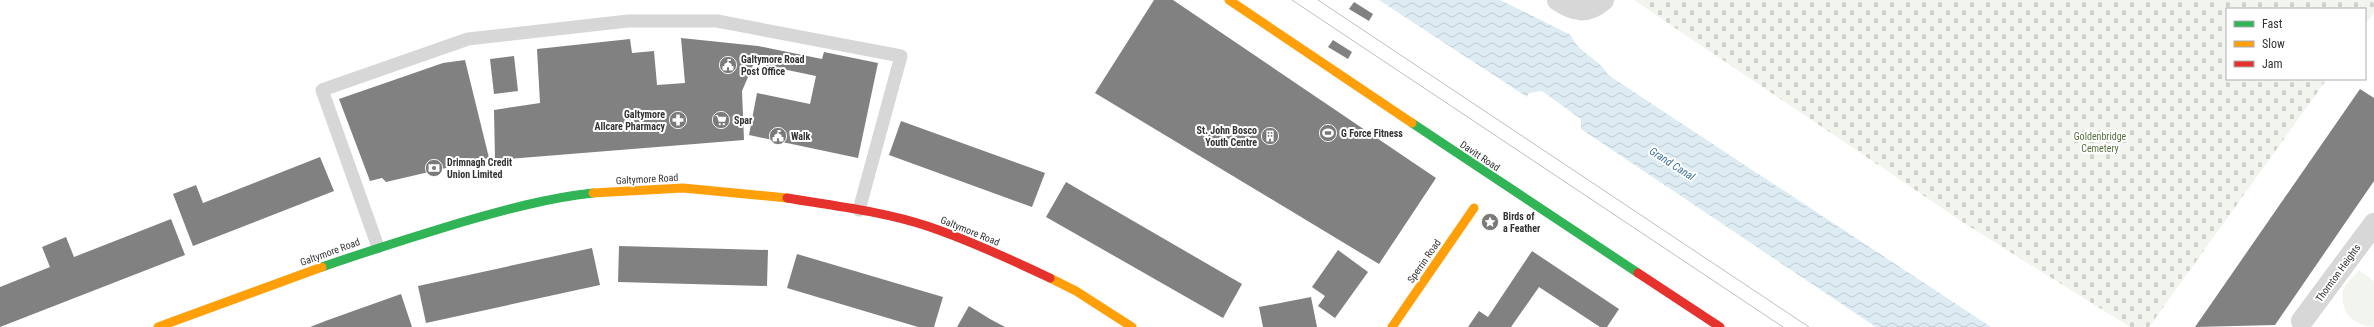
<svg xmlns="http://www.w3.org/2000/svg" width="2374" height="327" viewBox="0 0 2374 327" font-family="'Roboto Condensed',sans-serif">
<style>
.cemetery{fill:url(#cemetery-stones)}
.green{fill:#f1f5ed}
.water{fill:url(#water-waves)}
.building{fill:#818181}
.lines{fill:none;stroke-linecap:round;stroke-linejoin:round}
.lane{stroke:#d7d7d7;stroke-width:13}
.street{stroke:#d7d7d7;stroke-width:22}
.fast{stroke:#30b455;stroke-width:9}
.slow{stroke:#ff9f0a;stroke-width:9}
.jam{stroke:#e5322d;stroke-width:9}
.tram{stroke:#bebebe;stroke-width:1}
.labels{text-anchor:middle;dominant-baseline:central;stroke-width:4;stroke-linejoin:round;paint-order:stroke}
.poi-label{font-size:10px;font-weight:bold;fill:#333;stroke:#fff;text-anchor:start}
.park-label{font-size:10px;fill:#56703f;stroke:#fff}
.street-label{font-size:10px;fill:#333;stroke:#fff}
.water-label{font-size:11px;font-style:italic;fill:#3f7597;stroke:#fff}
</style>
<defs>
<pattern id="cemetery-stones" width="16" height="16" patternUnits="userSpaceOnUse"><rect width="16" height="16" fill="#f1f5ed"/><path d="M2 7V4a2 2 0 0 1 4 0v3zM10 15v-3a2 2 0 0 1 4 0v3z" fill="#cfd2cc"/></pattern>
<pattern id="water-waves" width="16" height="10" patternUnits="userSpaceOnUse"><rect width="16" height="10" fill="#ddebf3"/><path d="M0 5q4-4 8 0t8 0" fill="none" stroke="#becad1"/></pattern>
</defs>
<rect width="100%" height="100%" fill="#fff"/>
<path class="cemetery" d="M1634 0H2374V13L2365 25V9H2227V79H2327L2149 327H2130L1967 225Z"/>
<path class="green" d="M2359 270 2374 281V327C2359 325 2345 319 2343 302 2343 298 2342 293 2343 290 2346 283 2354 276 2359 270Z"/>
<path class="water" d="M1379 0H1500L1571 35C1578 54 1600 58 1608 75L1991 327H1876L1581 129V119L1542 91 1529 93 1527 97Z"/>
<g class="building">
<path d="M1154 0H1173L1436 178 1379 264 1095 93Z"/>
<path d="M1354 2 1373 14 1369 21 1349 9Z"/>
<path d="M681 38 758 46 822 59 824 52 878 63 858 158 749 135 757 93 810 104 816 76 754 63 742 91 744 140 495 160 494 110 540 103 537 49 630 39 632 53 654 51 657 85 685 83Z"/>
<path d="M1333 40 1352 52 1348 59 1328 47Z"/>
<path d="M514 56 518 91 494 94 490 59Z"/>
<path d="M465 60 489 158 386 182 382 178 370 181 339 99 443 63Z"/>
<path d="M2360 89 2374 98V181L2275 325 2195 327Z"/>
<path d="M901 121 1045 173 1032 207 889 155Z"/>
<path d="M320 157 334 191 193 246 173 194 196 185 203 203Z"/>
<path d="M1066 182 1242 284 1223 318 1046 217Z"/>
<path d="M171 219 185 255 0 327V287L50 267 42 247 66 237 74 257Z"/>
<path d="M619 246 768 250 767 286 618 282Z"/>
<path d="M592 248 600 285 426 323 418 286Z"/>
<path d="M1338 250 1368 272 1335 318 1318 306 1325 296 1312 287Z"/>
<path d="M1532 251 1619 309 1607 327H1600L1539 287 1511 327H1468L1479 311 1488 317Z"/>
<path d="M797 254 943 297 934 327H918L787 288Z"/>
<path d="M401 294 412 327H310L328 320Z"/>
<path d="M1311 297 1317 327H1263L1259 307Z"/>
<path d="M969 306 990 319 1005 327H957Z"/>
</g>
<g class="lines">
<path class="lane" d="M378 247 322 90 468 39 628 21H717L901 56 859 210"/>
<g class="street">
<path d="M1558 0C1574 11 1587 14 1603 0"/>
<path d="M2302 321 2374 224"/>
</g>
<g class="fast">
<path d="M1412 123 1638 273"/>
<path d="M322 267C368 251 413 237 459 223 504 210 547 198 593 193"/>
</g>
<g class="slow">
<path d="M1229 0 1412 123"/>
<path d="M593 193 683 188 787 198"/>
<path d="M1050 278 1076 291 1132 327"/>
<path d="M158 327 322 267"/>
<path d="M1392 327 1474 208"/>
</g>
<g class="jam">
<path d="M787 198C833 206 882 211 927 226 969 240 1010 259 1050 278"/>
<path d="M1638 273 1720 327"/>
</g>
<g class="tram">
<path d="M1292 0 1783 327"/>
<path d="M1318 0 1809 327"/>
</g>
</g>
<defs>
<symbol id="civic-disc" viewBox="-11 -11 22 22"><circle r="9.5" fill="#7a7a7a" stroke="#fff"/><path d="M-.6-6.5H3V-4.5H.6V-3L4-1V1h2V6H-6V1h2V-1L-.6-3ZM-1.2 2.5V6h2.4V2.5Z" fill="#fff"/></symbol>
<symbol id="pharmacy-disc" viewBox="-11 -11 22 22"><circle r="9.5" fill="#7a7a7a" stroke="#fff"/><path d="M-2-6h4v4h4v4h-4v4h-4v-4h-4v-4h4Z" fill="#fff"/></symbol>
<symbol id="supermarket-disc" viewBox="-11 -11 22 22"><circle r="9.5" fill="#7a7a7a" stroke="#fff"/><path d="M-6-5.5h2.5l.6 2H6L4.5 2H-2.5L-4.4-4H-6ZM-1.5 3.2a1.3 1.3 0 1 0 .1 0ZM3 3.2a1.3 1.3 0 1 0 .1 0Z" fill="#fff"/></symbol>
<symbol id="stadium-disc" viewBox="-11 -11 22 22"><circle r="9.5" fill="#7a7a7a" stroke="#fff"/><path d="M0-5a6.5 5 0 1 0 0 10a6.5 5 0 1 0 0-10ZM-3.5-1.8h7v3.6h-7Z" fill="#fff"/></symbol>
<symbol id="building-disc" viewBox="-11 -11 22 22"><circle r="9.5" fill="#7a7a7a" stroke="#fff"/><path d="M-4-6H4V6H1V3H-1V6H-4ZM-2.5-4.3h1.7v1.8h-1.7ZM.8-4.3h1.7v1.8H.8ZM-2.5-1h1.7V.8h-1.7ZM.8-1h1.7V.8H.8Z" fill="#fff"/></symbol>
<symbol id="bank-disc" viewBox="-11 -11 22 22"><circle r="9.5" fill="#7a7a7a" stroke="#fff"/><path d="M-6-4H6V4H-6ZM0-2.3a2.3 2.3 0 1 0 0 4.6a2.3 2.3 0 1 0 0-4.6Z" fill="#fff"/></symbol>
<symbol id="sight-disc" viewBox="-11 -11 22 22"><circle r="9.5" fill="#7a7a7a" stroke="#fff"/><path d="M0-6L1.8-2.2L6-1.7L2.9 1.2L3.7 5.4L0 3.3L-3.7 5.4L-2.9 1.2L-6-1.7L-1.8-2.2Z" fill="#fff"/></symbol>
</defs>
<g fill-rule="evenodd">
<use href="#civic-disc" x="718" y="55" width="20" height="20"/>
<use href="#pharmacy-disc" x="668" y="110" width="20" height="20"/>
<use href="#supermarket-disc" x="711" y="110" width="20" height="20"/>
<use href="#stadium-disc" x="1318" y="123" width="20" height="20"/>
<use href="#civic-disc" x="768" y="126" width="20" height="20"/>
<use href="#building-disc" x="1260" y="126" width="20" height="20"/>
<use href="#bank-disc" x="424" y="158" width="20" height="20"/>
<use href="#sight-disc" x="1480" y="212" width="20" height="20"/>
</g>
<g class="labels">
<g class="poi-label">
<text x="741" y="59">Galtymore Road<tspan x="741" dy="12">Post Office</tspan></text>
<text x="665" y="114" text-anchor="end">Galtymore<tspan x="665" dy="12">Allcare Pharmacy</tspan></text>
<text x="734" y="120">Spar</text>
<text x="1257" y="130" text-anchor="end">St. John Bosco<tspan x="1257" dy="12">Youth Centre</tspan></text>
<text x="1341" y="133">G Force Fitness</text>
<text x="791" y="136">Walk</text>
<text x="447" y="162">Drimnagh Credit<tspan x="447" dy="12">Union Limited</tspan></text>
<text x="1503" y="216">Birds of<tspan x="1503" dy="12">a Feather</tspan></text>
</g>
<g class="park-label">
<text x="2100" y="136">Goldenbridge<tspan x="2100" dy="12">Cemetery</tspan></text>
</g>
<g class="street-label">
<text transform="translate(1480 156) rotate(34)">Davitt Road</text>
<text transform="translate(647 179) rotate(-3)">Galtymore Road</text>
<text transform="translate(970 231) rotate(22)">Galtymore Road</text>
<text transform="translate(330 252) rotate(-20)">Galtymore Road</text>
<text transform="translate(1424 261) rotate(-55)">Sperrin Road</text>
<text transform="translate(2338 273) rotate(-54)">Thornton Heights</text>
</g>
<g class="water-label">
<text transform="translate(1672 164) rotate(33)">Grand Canal</text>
</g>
</g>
<rect x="2226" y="8" width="140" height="72" fill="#ffffff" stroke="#adadad"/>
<rect x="2234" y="21" width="20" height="6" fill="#30b455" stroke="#adadad"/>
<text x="2262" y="28" font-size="12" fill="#333333">Fast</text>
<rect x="2234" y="41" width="20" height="6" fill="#ff9f0a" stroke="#adadad"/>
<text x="2262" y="48" font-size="12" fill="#333333">Slow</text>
<rect x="2234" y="61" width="20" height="6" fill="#e5322d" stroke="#adadad"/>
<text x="2262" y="68" font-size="12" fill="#333333">Jam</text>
</svg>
